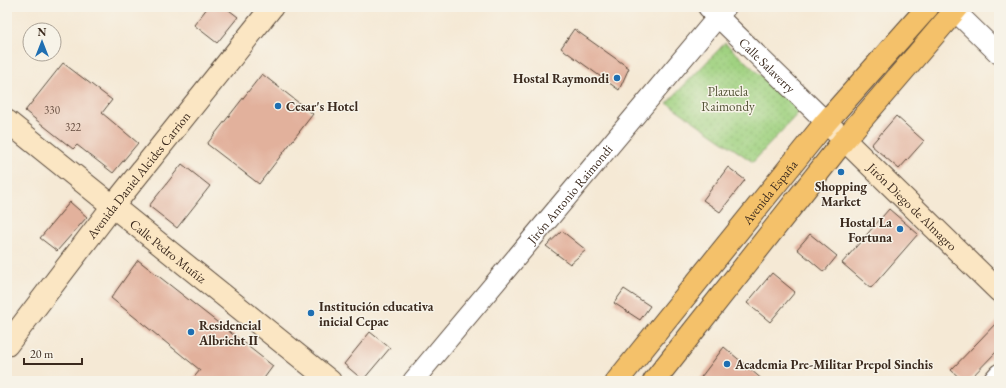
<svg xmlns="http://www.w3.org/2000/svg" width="1006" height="388" viewBox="0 0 1006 388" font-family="'EB Garamond',serif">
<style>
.grass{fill:url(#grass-dots);stroke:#6e7e50}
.building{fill:#e2b19c}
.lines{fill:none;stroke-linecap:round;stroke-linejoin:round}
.street-casing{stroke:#574739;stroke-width:22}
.secondary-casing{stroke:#574739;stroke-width:24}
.primary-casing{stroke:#574739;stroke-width:24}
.street{stroke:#fff;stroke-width:20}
.secondary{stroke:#fbe6c3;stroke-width:22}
.primary{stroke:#f4c16a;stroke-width:22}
.poi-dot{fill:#1f6fb2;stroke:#f7f3e8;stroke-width:1.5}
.labels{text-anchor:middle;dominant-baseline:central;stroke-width:3;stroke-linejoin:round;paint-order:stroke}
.number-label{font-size:11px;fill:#654c3e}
.street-label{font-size:13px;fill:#3b2a1e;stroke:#f7f3e8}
.poi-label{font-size:13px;font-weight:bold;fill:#3b2a1e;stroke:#f7f3e8;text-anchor:start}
.park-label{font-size:13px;fill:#545437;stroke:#f7f3e8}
</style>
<defs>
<pattern id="grass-dots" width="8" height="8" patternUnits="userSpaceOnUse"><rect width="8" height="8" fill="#a0d281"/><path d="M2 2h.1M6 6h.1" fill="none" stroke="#8bb46f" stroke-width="1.8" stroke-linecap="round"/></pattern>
</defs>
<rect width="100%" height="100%" fill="#f7f3e8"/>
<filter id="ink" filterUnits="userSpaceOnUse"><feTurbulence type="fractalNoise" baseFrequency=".025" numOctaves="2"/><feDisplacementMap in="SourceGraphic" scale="8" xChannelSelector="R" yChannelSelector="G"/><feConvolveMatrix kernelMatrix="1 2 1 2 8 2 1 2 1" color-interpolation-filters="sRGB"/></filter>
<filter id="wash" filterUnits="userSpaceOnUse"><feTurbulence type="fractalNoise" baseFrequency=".012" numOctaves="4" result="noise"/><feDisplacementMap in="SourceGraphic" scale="16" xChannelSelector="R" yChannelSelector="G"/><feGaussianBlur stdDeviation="0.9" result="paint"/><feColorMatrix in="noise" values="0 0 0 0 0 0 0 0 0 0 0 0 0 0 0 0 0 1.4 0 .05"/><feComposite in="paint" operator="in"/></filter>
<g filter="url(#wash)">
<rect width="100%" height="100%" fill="#f5e9d5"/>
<path class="grass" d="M725 43 800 111 753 162 667 103Z"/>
<g id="blocks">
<g class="building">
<path d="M208 7H225L238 17 217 43 194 25Z"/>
<path d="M574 29 629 68 619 90 561 48Z"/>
<path d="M63 63 112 100 102 113 138 143 113 173 77 145 73 149 25 111Z"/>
<path d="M262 74 313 114 259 184 207 144Z"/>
<path d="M896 116 924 141 899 169 871 145Z"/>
<path d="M182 164 210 186 177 228 149 206Z"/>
<path d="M728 167 745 180 720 212 703 200Z"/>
<path d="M70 202 87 217 57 251 40 238Z"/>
<path d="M889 209 918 234 871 288 842 263Z"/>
<path d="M562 231 586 250 570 264 546 246Z"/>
<path d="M810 234 837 256 824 272 797 249Z"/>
<path d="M138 260 273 366 262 381H191L200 370 111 298Z"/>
<path d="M772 273 795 292 770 322 747 303Z"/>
<path d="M624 289 650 306 640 320 614 303Z"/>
<path d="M999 320V349L968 381H963L951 370Z"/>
<path d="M370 332 390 348 363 380 344 364Z"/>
<path d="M724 347 764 381H698Z"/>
</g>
</g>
</g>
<g filter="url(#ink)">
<use href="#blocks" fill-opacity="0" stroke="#574739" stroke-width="1"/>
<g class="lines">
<defs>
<g id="street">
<path id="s1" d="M708 7 826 122"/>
<path d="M955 11 999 54"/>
<path id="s2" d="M413 381 726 7"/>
<path d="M993 381 999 374"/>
</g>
<g id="secondary">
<path id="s3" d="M7 121 330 381"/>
<path id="s4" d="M826 122 999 291"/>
<path id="s5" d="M7 345 113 206 272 7"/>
</g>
<g id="primary">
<path id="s6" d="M617 381 826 122 928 7"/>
<path d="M654 381 844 140 958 7"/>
</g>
</defs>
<use href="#street" class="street-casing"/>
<use href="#secondary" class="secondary-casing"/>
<use href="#primary" class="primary-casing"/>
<use href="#street" class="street"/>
<use href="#secondary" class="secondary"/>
<use href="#primary" class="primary"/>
</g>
</g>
<g class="poi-dot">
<circle cx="617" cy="78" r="4"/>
<circle cx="278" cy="106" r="4"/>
<circle cx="841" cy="172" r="4"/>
<circle cx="900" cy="229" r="4"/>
<circle cx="311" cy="313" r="4"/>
<circle cx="191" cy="332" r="4"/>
<circle cx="727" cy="364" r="4"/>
</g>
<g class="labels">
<g class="number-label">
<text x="52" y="110">330</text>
<text x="73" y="127">322</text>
</g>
<g class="street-label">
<text stroke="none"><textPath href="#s1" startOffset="83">Calle Salaverry</textPath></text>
<text stroke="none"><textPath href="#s5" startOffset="215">Avenida Daniel Alcides Carrion</textPath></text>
<text stroke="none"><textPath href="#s6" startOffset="243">Avenida España</textPath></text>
<text stroke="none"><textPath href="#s2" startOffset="244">Jirón Antonio Raimondi</textPath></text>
<text stroke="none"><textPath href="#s4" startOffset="121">Jirón Diego de Almagro</textPath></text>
<text stroke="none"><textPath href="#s3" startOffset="207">Calle Pedro Muñiz</textPath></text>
</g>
<g class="poi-label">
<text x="609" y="78" text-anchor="end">Hostal Raymondi</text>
<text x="286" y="106">Cesar's Hotel</text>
<text x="841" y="186" text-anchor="middle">Shopping<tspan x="841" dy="15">Market</tspan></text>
<text x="892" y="222" text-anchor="end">Hostal La<tspan x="892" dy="15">Fortuna</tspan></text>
<text x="319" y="306">Institución educativa<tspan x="319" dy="15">inicial Cepae</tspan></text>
<text x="199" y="325">Residencial<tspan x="199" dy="15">Albricht II</tspan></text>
<text x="735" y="364">Academia Pre-Militar Prepol Sinchis</text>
</g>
<g class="park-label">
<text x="728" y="91">Plazuela<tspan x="728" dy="15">Raimondy</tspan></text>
</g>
</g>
<rect width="1006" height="388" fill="none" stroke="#f7f3e8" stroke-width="24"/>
<g transform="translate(42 42)"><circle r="19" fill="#f7f3e8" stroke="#aca397"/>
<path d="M0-3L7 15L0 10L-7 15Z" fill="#1f6fb2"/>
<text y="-6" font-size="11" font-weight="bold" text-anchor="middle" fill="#3b2a1e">N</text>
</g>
<path d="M24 358v6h58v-6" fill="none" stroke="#3b2a1e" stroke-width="2"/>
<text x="30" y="358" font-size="12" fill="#3b2a1e" stroke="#f7f3e8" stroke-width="3" paint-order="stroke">20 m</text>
</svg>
